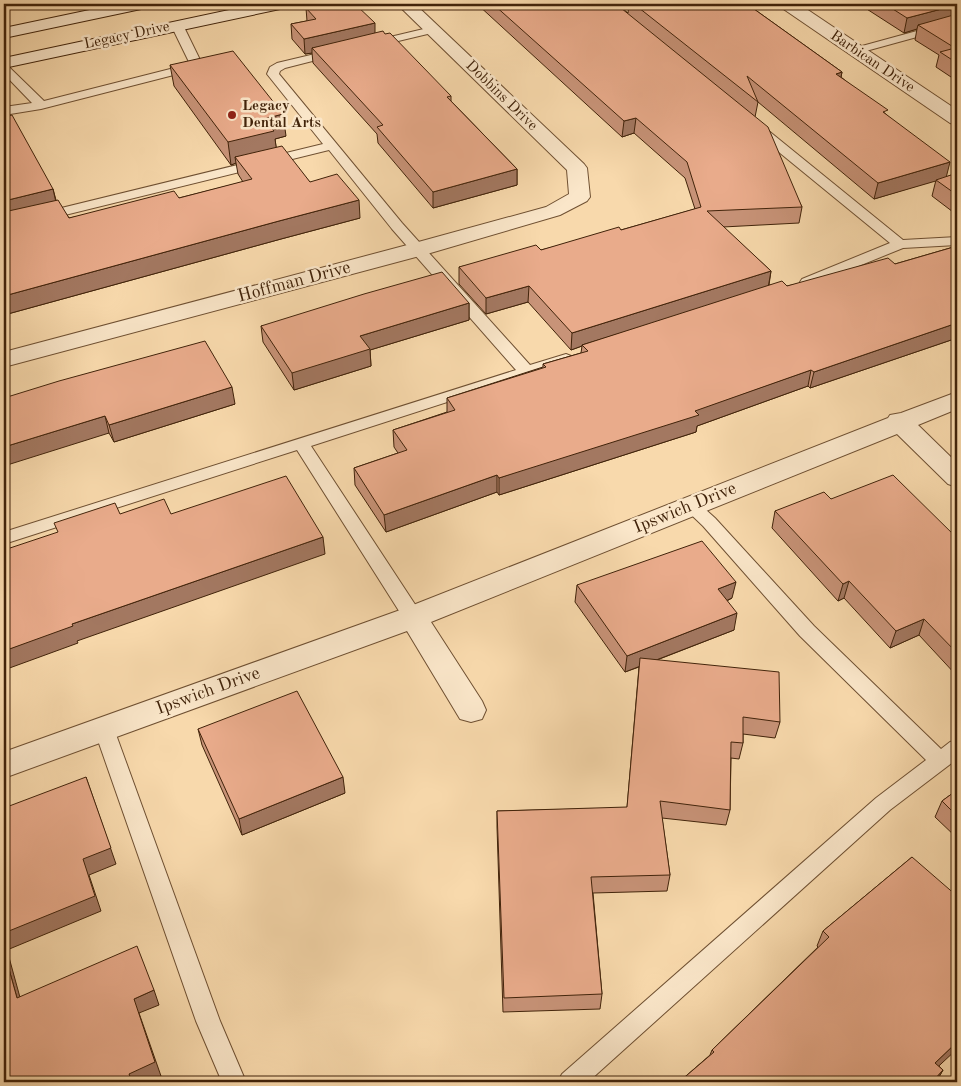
<svg xmlns="http://www.w3.org/2000/svg" width="961" height="1086" viewBox="0 0 961 1086" font-family="'Old Standard TT',serif">
<style>
.lines{fill:none;stroke-linecap:round;stroke-linejoin:round}
.service-casing{stroke:#6f5032;stroke-width:2}
.minor-casing{stroke:#6f5032;stroke-width:2}
.secondary-casing{stroke:#41230a;stroke-width:2}
.service{fill:#fae6c9;fill-rule:evenodd}
.minor{fill:#fae6c9;fill-rule:evenodd}
.secondary{fill:#fae6c9;fill-rule:evenodd}
.wall{fill:#c89378;stroke:#41230a}
.shaded-wall{fill:#a37861;stroke:#41230a}
.building{fill:#e9ab8b;stroke:#41230a}
.poi-dot{fill:#8f2418;stroke:#fae6c9;stroke-width:2}
.labels{text-anchor:middle;dominant-baseline:central;stroke-width:5;stroke-linejoin:round;paint-order:stroke}
.far-street-label{font-size:15px;fill:#41230a;stroke:#fae6c9}
.far-poi-label{font-size:15px;font-weight:bold;fill:#41230a;stroke:#fae6c9;text-anchor:start}
.street-label{font-size:18px;fill:#41230a;stroke:#fae6c9}
</style>
<rect width="100%" height="100%" fill="#f8d9ac"/>
<filter id="stains"><feTurbulence type="fractalNoise" baseFrequency=".004" numOctaves="4"/><feColorMatrix values="0 0 0 0 .2 0 0 0 0 .09 0 0 0 0 .02 0 0 0 .5 -.17"/></filter>
<radialGradient id="worn" r=".72"><stop offset=".6" stop-color="#630" stop-opacity="0"/><stop offset="1" stop-color="#630" stop-opacity=".3"/></radialGradient>
<g class="lines">
<defs>
<g id="service">
<path d="M957 20V26L855 54 849 51 851 49Z"/>
<path d="M177 22 183 25 203 66 201 68 41 109 4 115V107L32 103 4 74V65L8 66 44 101 190 64 171 25Z"/>
<path d="M432 27 436 28 438 30 436 32 373 47 367 44 369 42Z"/>
<path d="M336 49 340 50 342 52 340 54 285 68 280 71 279 74 402 223 530 365 566 354 571 356 574 359 571 362 311 446 420 612 422 617 420 622 413 624 406 622 297 450 4 544V532L516 370 392 229 329 150 4 230V222L323 144 267 74 270 67 277 63Z"/>
<path d="M756 123 760 124 903 240 957 237V245L903 248 812 285H802L800 282 802 279 890 243 752 130 750 127Z"/>
<path d="M690 499 696 501 715 518 814 626 941 749 950 742 957 740V759L890 810 588 1082H558L562 1074 876 798 926 760 800 636 703 526 681 505 684 501Z"/>
<path d="M104 721 111 723 114 729 220 1021 246 1082H222L196 1021 94 729 97 723Z"/>
</g>
<g id="minor">
<path d="M397 4H415L584 164 587 168 590 197 587 201 560 215 427 254 4 367V352L411 244 546 207 569 194 567 170Z"/>
<path d="M780 4H799L957 110V125L950 123 782 8Z"/>
<path d="M957 392V409L918 425 957 463V487L948 484 897 434 431 622 482 701 486 710 482 719 471 722 460 719 407 631 4 778V752L403 609 888 418 890 415 901 413Z"/>
</g>
<g id="secondary">
<path d="M118 4H150L147 8 141 9 4 38V28Z"/>
<path d="M257 4H289L286 8 280 9 4 68V58Z"/>
</g>
</defs>
<use href="#service" class="service-casing"/>
<use href="#minor" class="minor-casing"/>
<use href="#secondary" class="secondary-casing"/>
<use href="#service" class="service"/>
<use href="#minor" class="minor"/>
<use href="#secondary" class="secondary"/>
</g>
<g class="wall">
<path d="M477 4H617L628 13 629 4H747L842 72 841 77 887 115 946 177 957 173V215L932 196 936 180 874 199 758 102 755 117 802 207 799 223 723 227 771 271 769 285 787 286 895 264 957 246V338L810 388 808 386 697 426 696 432 499 495 497 492 386 532 355 485 354 468 398 453 394 447 393 430 447 412V398L543 367V364L581 353 582 346 571 350 528 302 486 314 459 284V267L541 250 621 230 695 209 685 178 634 133 622 137Z"/>
<path d="M859 4H957V81L936 67 939 55 915 40 917 29 904 33Z"/>
<path d="M306 8 375 33 451 96V101L517 169V185L433 208 378 143 377 134 313 63 312 53 305 54 292 39 291 24 307 21Z"/>
<path d="M170 65 286 136 275 139 276 147 310 182 360 218 281 239 4 315 53 189 56 200 69 218 179 198 243 182 238 174 236 163 231 165 174 86Z"/>
<path d="M469 303V320L370 350 371 366 294 390 263 342 261 326Z"/>
<path d="M4 398 235 404 114 442 109 433Z"/>
<path d="M831 499 956 541 957 542V676L919 635 890 648 844 598 838 601 772 528 775 511Z"/>
<path d="M577 585 732 598 727 601 734 630 657 660 780 722 775 738 743 734V743L739 759 731 758 730 810 726 825 662 818 670 875 667 891 593 893 602 994 600 1009 503 1012 497 827V811L627 808 639 667 625 672 575 602Z"/>
<path d="M198 729 345 793 242 835 202 745Z"/>
<path d="M957 790V838L935 817 942 801Z"/>
<path d="M912 857 939 1066 943 1070 936 1082H679L710 1055 712 1050 818 947 817 946 823 931Z"/>
</g>
<g class="shaded-wall">
<path d="M957 5V19L918 25 917 29 904 33 907 18Z"/>
<path d="M375 23V38L312 48V53L305 54 304 39Z"/>
<path d="M842 72 839 87 836 74Z"/>
<path d="M283 114 286 136 275 139 277 153 235 157 236 163 231 165 228 142 264 119Z"/>
<path d="M636 118 634 133 622 137 624 121Z"/>
<path d="M950 162 946 178 874 199 878 183Z"/>
<path d="M517 169V185L433 208V192Z"/>
<path d="M53 189 57 207 4 220V201Z"/>
<path d="M359 200 360 218 281 239 4 315V296L279 221Z"/>
<path d="M771 271 768 288 582 345V346L571 350 572 333Z"/>
<path d="M529 286 528 302 486 314V298Z"/>
<path d="M469 303V320L370 350 371 366 294 390 292 373 360 336Z"/>
<path d="M957 323V338L810 388 814 372Z"/>
<path d="M811 370 808 386 697 426 696 432 499 495V478Z"/>
<path d="M232 387 235 404 114 442 109 425Z"/>
<path d="M105 416 109 433 4 466V447Z"/>
<path d="M497 475V492L386 532 384 515Z"/>
<path d="M323 537 325 554 77 641 78 643 4 670V651L72 624Z"/>
<path d="M849 581 844 598 838 601 843 584Z"/>
<path d="M736 582 732 598 715 606 718 589Z"/>
<path d="M737 613 734 630 625 672 627 656Z"/>
<path d="M924 619 919 635 890 648 896 631Z"/>
<path d="M86 777 116 864 89 875 101 911 7 950 24 1012 17 998 4 951V933Z"/>
<path d="M343 777 345 793 242 835 239 819Z"/>
<path d="M154 990 159 1005 139 1013 161 1076 148 1082H132L129 1074 134 999Z"/>
<path d="M957 1042V1049L927 1077 935 1063Z"/>
<path d="M943 1070 936 1082H932Z"/>
</g>
<g class="building">
<path d="M328 4H355L375 23 304 39 291 24 316 19 306 8Z"/>
<path d="M493 4H616L768 127 802 207 707 211 771 271 572 333 529 286 486 298 459 267 536 245 541 250 619 227 621 230 701 207 687 162 636 118 624 121Z"/>
<path d="M634 4H747L842 72 836 74 888 110 883 112 950 162 878 183 747 76 758 102Z"/>
<path d="M885 4H957V5L907 18Z"/>
<path d="M957 14V63L940 52 955 48 918 25Z"/>
<path d="M383 31 385 34 390 33 451 96 447 97 517 169 433 192 377 127 383 125 312 48Z"/>
<path d="M233 51 283 114 264 119 274 131 228 142 170 65Z"/>
<path d="M12 115 53 189 4 201V117Z"/>
<path d="M282 146 310 182 337 174 359 200 279 221 4 296V212L58 200 69 218 174 191 179 198 252 179 235 157Z"/>
<path d="M957 173V195L936 180Z"/>
<path d="M957 246V323L814 372 811 370 695 411 699 415 499 478 497 475 384 515 354 468 407 450 393 430 455 410 447 398 546 367 543 364 588 351 582 345 782 281 787 286 888 258 895 264Z"/>
<path d="M442 272 469 303 360 336 370 349 292 373 261 326 364 294Z"/>
<path d="M205 341 232 387 109 425 105 416 4 447V398L59 381Z"/>
<path d="M893 475 957 538 954 539 957 542V653L924 619 896 631 849 581 843 584 775 511 824 492 831 499Z"/>
<path d="M286 476 323 537 72 624 73 626 4 651V550L58 532 54 523 115 503 120 514 164 499 171 514Z"/>
<path d="M702 541 736 582 718 589 737 613 627 656 577 585Z"/>
<path d="M640 658 779 672 780 722 743 717V743L731 742 730 810 660 801 670 875 591 877 602 994 504 998 497 811 627 807Z"/>
<path d="M297 691 343 777 239 819 198 729Z"/>
<path d="M86 777 111 848 83 859 95 896 4 933V808Z"/>
<path d="M957 790V816L942 801Z"/>
<path d="M912 857 957 896V1042L935 1063 943 1070 932 1082H679L714 1052 712 1050 829 937 823 931Z"/>
<path d="M137 946 154 990 134 999 155 1062 129 1074 132 1082H4V951L17 998Z"/>
</g>
<circle class="poi-dot" cx="232" cy="115" r="5"/>
<g class="labels">
<g class="far-street-label">
<text transform="translate(127 36) rotate(-12)">Legacy Drive</text>
<text transform="translate(872 62) rotate(34)">Barbican Drive</text>
<text transform="translate(501 96) rotate(44)">Dobbins Drive</text>
</g>
<g class="far-poi-label">
<text x="242" y="106">Legacy<tspan x="242" dy="17">Dental Arts</tspan></text>
</g>
<g class="street-label">
<text transform="translate(294 282) rotate(-15)">Hoffman Drive</text>
<text transform="translate(685 508) rotate(-22)">Ipswich Drive</text>
<text transform="translate(208 691) rotate(-20)">Ipswich Drive</text>
</g>
</g>
<rect width="961" height="1086" fill="none" stroke="#f8d9ac" stroke-width="20"/>
<rect x="5" y="5" width="951" height="1076" fill="none" stroke="#41230a" stroke-width="2.5"/>
<rect x="10" y="10" width="941" height="1066" fill="none" stroke="#41230a"/>
<rect width="100%" height="100%" filter="url(#stains)"/>
<rect width="100%" height="100%" fill="url(#worn)"/>
</svg>
